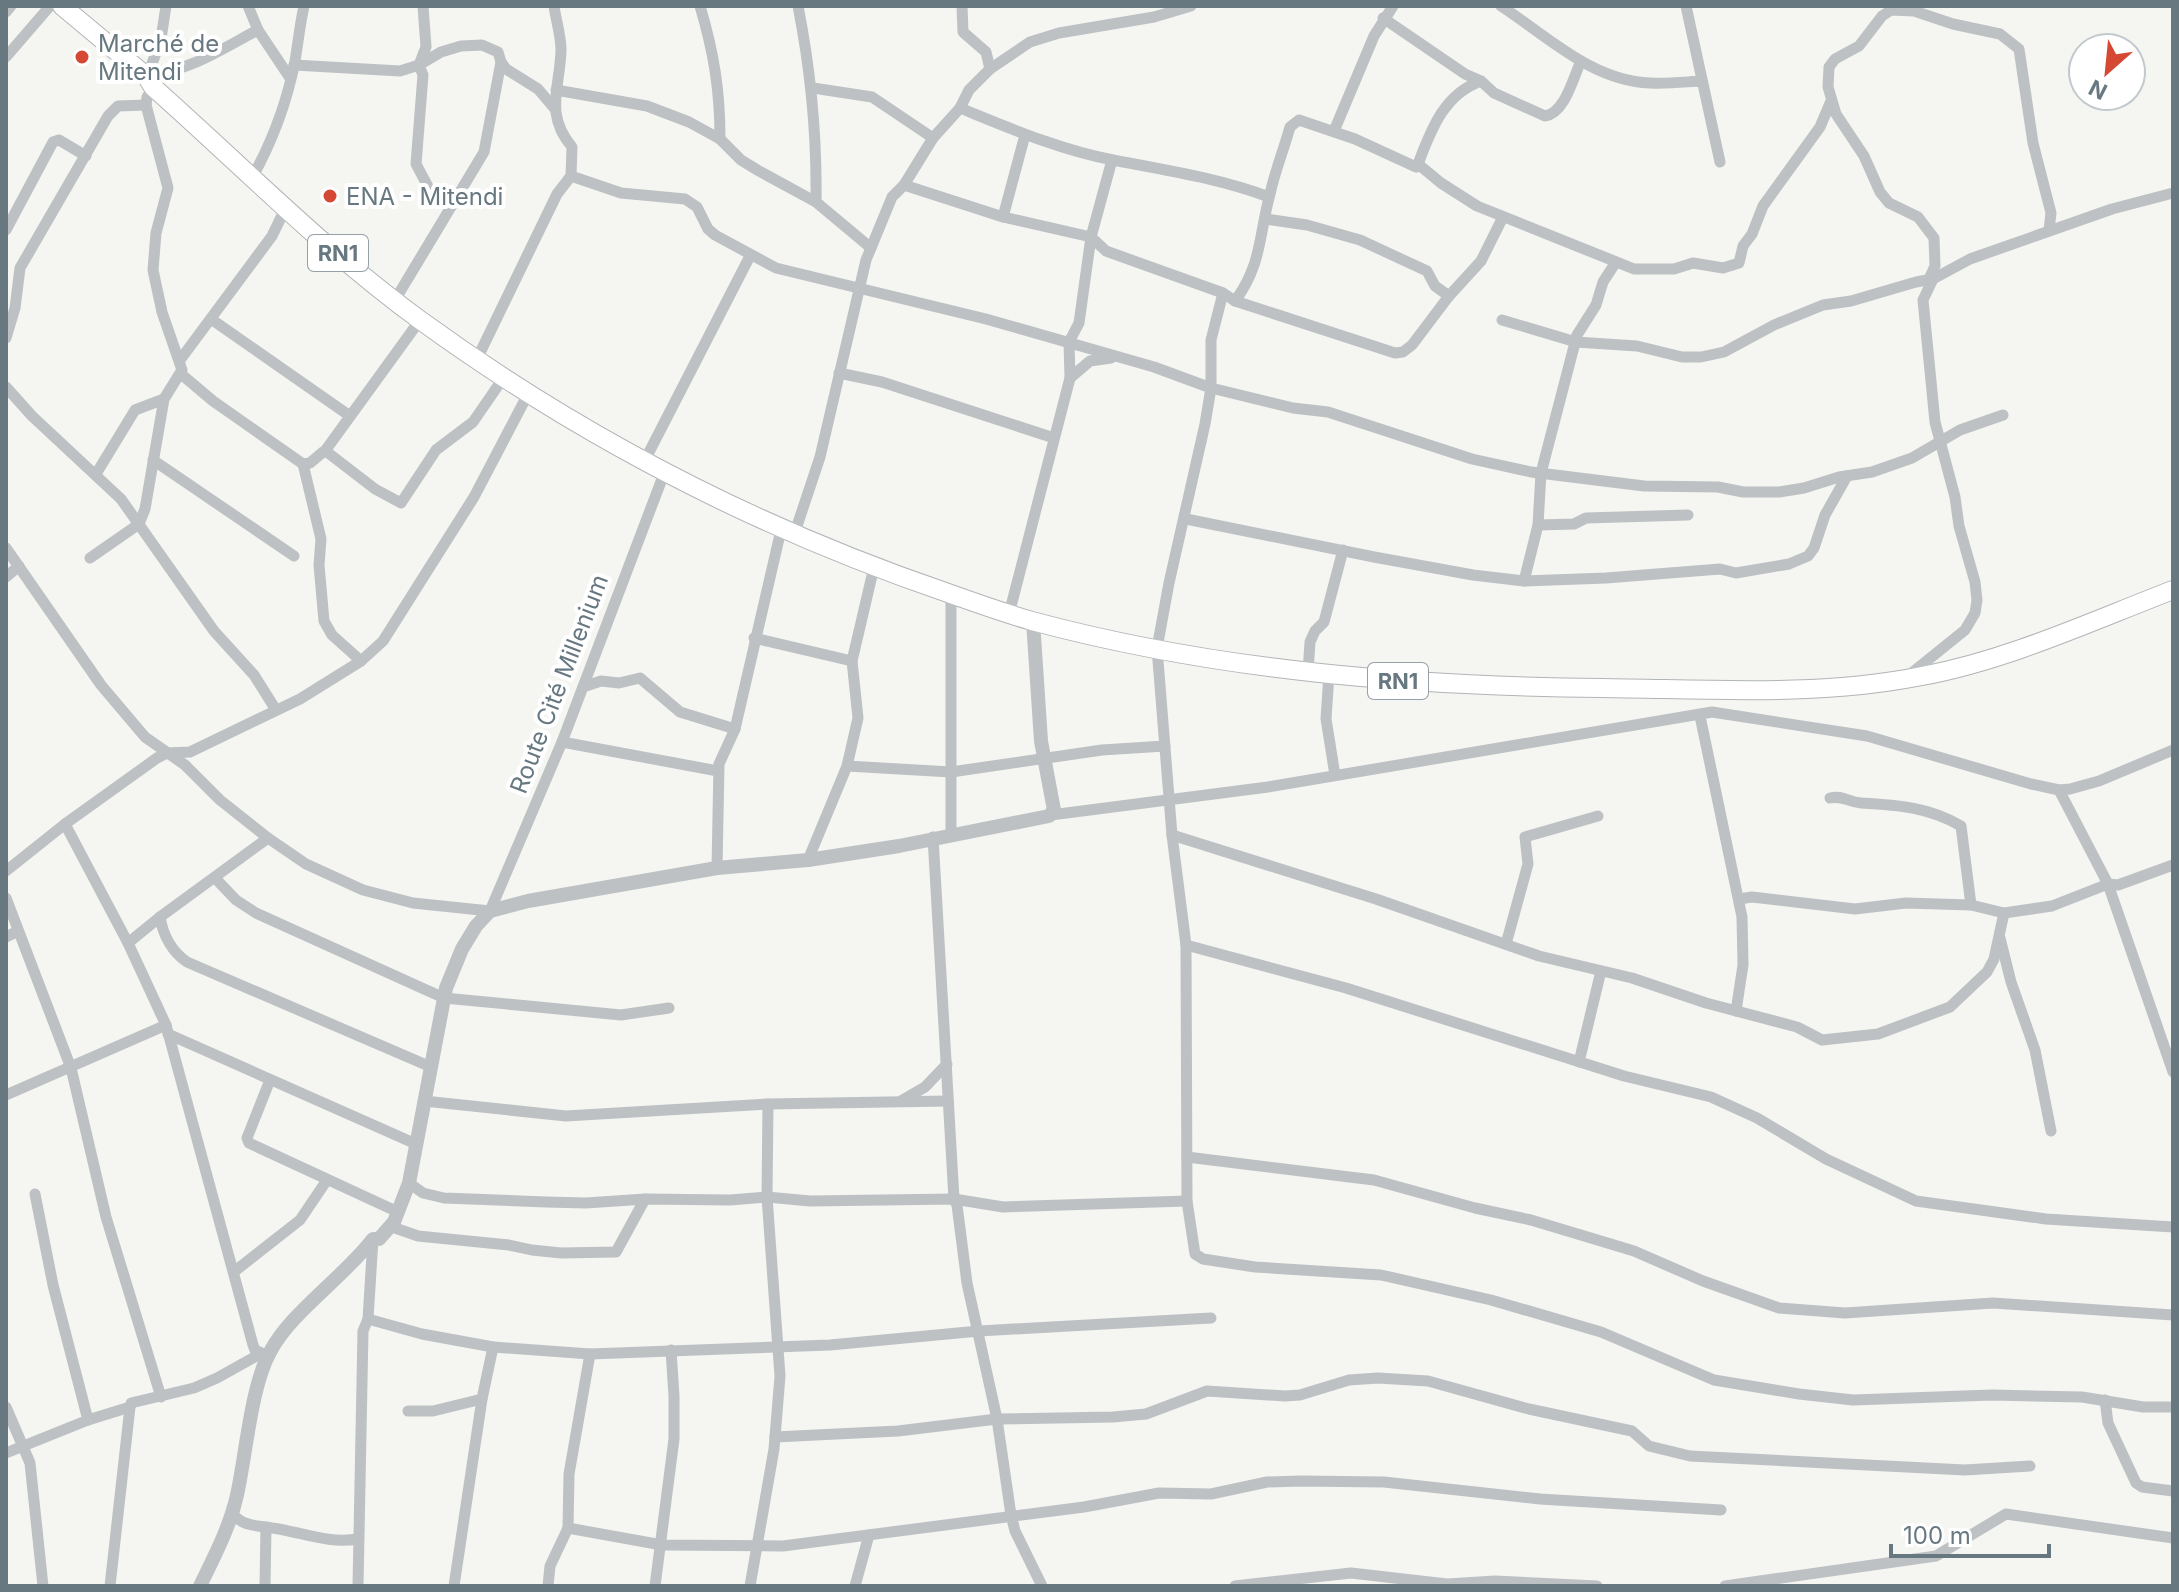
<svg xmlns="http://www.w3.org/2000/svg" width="2179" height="1592" viewBox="0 0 2179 1592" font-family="Inter,sans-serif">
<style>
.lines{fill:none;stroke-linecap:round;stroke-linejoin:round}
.trunk-casing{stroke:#b0b5b7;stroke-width:20}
.minor{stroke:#bdc1c4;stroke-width:11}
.tertiary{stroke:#bdc1c4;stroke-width:14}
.trunk{stroke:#fff;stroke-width:18}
.poi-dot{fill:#d44834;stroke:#fff;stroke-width:3}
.labels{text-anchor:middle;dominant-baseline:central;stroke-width:8;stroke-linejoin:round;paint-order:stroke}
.shield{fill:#fff;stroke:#95a0a7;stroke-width:2}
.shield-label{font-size:22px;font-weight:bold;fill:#677881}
.poi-label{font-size:24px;fill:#677881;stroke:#fff;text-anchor:start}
.street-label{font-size:24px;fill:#677881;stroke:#fff}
</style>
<rect width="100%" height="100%" fill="#f5f5f2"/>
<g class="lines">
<defs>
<path id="trunk" d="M62 6 146 76 153 87C241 165 324 250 420 320 581 437 760 529 948 593 976 603 1004 613 1032 621 1218 671 1411 686 1602 688 1710 689 1816 697 1922 676 2008 660 2092 621 2173 590"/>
</defs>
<use href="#trunk" class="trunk-casing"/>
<g class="minor">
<path d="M248 6 258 30 290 78"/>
<path d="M423 6 426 47 419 65 423 75 416 164 433 196 451 207"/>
<path d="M700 6C714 53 720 91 720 139"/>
<path d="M798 6C811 72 817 135 816 202"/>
<path d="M962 6 963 32 986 52 990 69"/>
<path d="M1501 6C1547 36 1592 81 1650 83 1667 84 1684 82 1701 81"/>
<path d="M1686 6 1720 162"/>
<path d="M6 12 11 6"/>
<path d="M1383 18 1465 74 1481 81 1494 93 1545 116C1565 113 1573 78 1581 61"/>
<path d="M6 57 50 6"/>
<path d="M294 65 400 71 419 65 441 52 461 46 482 45 498 52 501 62 506 69 538 89 555 109"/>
<path d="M150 69 153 71C185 75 230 44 258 30"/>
<path d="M149 72 161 39 166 6"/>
<path d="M813 88 872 97 933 138"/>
<path d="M556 90 647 106 689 122 720 139 741 160 759 171 816 202 871 248"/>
<path d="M960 108C1009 128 1060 150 1113 160 1165 170 1218 178 1269 197"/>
<path d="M1334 131 1374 36 1393 6"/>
<path d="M1418 164C1431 130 1444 94 1481 81"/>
<path d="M571 176 621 193 685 199 697 207 708 229 715 235 776 268 986 319 1154 367 1211 388 1293 408 1328 412 1472 459 1531 472 1644 486 1718 487 1743 492H1779L1804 488 1839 477 1872 472 1912 458 1960 430 2003 415"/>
<path d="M252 178C272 142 287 102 295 61 298 43 300 24 304 6"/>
<path d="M904 185 1003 217 1091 237 1106 251 1223 293 1235 301 1395 353 1403 352 1412 345 1449 296 1481 261 1503 217"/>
<path d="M1003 217 1025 135"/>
<path d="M1266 219 1307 225 1360 240 1427 271 1435 286 1449 296"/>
<path d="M6 230 53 142 59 140 86 156"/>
<path d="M1929 279 1935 266 1934 238 1918 217 1889 203 1880 192 1864 156 1836 114 1828 87 1829 67 1835 59 1859 46 1882 16 1891 10 1914 11 1953 24 2000 34 2019 49 2033 143 2051 213 2049 230"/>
<path d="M1223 293 1211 340V388L1205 424 1169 583 1157 648 1172 835 1186 945 1187 1201 1195 1254 1203 1259 1255 1267 1381 1275 1491 1300 1601 1332 1714 1380 1799 1394 1853 1400 1992 1395 2082 1397 2143 1407H2173"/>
<path d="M395 300 484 152 501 62"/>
<path d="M1235 301C1262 265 1259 234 1270 194 1275 171 1284 149 1290 127L1299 120 1355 139 1416 167 1418 164 1441 183 1477 206 1634 269H1674L1693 263 1723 268 1739 263 1743 246 1752 234 1763 206 1820 127 1831 101"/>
<path d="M211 319 350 416"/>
<path d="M1502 320 1576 342 1637 346 1682 357H1701L1724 352 1774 325 1823 305 1851 301 1916 282 1933 279"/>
<path d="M6 338 15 308 20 268 108 116 118 106 146 105"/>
<path d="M477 359 557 194 571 176 572 147C544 114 560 88 561 50 561 35 556 21 554 6"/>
<path d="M180 360 272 236 286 207"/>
<path d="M839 373 882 382 1054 438"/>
<path d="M181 374 213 401 303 464 310 463 323 452H327L375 489 401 503 436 450 473 422 504 377"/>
<path d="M1070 378 1090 361 1111 358"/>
<path d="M6 387 32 416 121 499 214 631 254 675 276 710"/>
<path d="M325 451 420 320"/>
<path d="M153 460 294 556"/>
<path d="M645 460 750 256"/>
<path d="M303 464 321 539 319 565 324 621 332 635 361 661"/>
<path d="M96 474 135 410 164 399"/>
<path d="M1186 519 1374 557 1473 575 1524 581 1606 578 1720 569 1736 573 1789 564 1808 556 1814 548 1825 515 1847 476"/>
<path d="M1538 525 1574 524 1586 518 1688 515"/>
<path d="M794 535 820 457 866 260 892 197 904 185 933 138 960 108 969 90 990 69 1030 42 1059 33 1154 17 1191 6"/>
<path d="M6 548 101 685 145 737 185 765 220 800 268 838 306 864 363 890 413 903 490 911 562 742 665 471"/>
<path d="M90 558 139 524 145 509 164 399 182 370 162 312 153 270 156 233 168 188 146 105 147 97 153 87"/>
<path d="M6 577 19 566"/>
<path d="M1524 581 1538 525 1541 473 1577 335 1596 305 1603 282 1616 262"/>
<path d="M1009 614 1070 378 1069 342 1079 323 1091 237 1112 160"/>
<path d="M754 638 852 661"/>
<path d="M1308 672 1310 642 1315 631 1324 622 1343 550"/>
<path d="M1329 674 1326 719 1335 775"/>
<path d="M1908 676 1965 630 1975 613 1977 600 1975 582 1959 526 1955 497 1935 422 1923 300 1933 279 1970 259 2112 209 2173 193"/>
<path d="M583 687 601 681 619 683 640 678 680 712 735 729"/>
<path d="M1700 716 1742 917 1743 965 1736 1011"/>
<path d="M562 742 718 771"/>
<path d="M847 766 951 772 1102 750 1165 746"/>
<path d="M2059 790 2108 884 2173 1072"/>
<path d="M1830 798C1843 795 1848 802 1861 803 1897 805 1929 807 1961 826L1971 905"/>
<path d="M1051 815 1268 787 1712 712 1867 736 2031 784 2059 790 2070 789 2099 781 2173 750"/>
<path d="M65 824 128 943 166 1025 253 1345 255 1350 268 1356"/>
<path d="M951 835V594"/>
<path d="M1172 835 1376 899 1539 956 1632 978 1706 1003 1797 1027 1822 1040 1878 1034 1950 1007 1987 972 1994 959 2004 913"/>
<path d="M933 837 954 1199 957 1205 967 1283 997 1419 1011 1515 1015 1531 1042 1586"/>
<path d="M808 860 847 766 858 718 852 661 874 567"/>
<path d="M717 868 719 764 735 729 781 530"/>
<path d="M6 871 65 824 157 758 167 753 190 752 300 699 361 661 383 641 474 497 529 392"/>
<path d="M215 878 236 900 256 913 444 998 621 1015 669 1008"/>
<path d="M6 898 71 1068 106 1217 161 1397"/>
<path d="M1739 899 1752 897 1855 909 1906 903 1971 905 2004 913 2052 906 2108 884 2118 885 2173 865"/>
<path d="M160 917C163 935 172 952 187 962L431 1067"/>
<path d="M6 937 18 931"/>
<path d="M2000 938 2011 982 2035 1050 2051 1131"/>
<path d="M128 943 160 917 268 838"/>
<path d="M1506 944 1528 864 1525 837 1598 816"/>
<path d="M1186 945 1346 988 1624 1076 1711 1097 1757 1118 1826 1159 1916 1201 2046 1219 2173 1227"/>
<path d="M168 1034 416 1144"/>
<path d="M1579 1062 1601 971"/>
<path d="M270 1080 247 1138 249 1143 398 1212"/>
<path d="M6 1095 166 1025"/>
<path d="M424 1101 566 1116 768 1104 948 1101"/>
<path d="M901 1101 925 1087 947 1064"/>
<path d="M1187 1157 1374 1180 1475 1208 1531 1220 1634 1251 1703 1281 1779 1308 1845 1313 1993 1303 2173 1315"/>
<path d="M409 1183 423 1193 444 1198 546 1202 586 1203 645 1199 730 1200 767 1197 810 1201 954 1199 1003 1207 1187 1201"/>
<path d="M35 1194 53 1285 88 1420"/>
<path d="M394 1222 395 1228 418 1236 509 1245 532 1250 561 1253 616 1252 645 1199"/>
<path d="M235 1271 300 1220 327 1180"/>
<path d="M368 1319 422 1334 493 1347 590 1354 830 1345 979 1331 1211 1318"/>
<path d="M2105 1400 2108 1423 2136 1483 2142 1487 2173 1491"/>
<path d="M6 1407 30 1463 43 1586"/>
<path d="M408 1411H433L482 1399"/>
<path d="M775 1437 898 1431 997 1419 1113 1417 1146 1414 1207 1391 1285 1396 1300 1395 1349 1380 1378 1378 1428 1381 1529 1409 1632 1431 1649 1446 1690 1456 1965 1470 2030 1466"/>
<path d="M6 1453 88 1420 130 1407 131 1403 194 1388 217 1378 260 1354"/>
<path d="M232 1514C245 1527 255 1525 272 1528 302 1532 327 1544 358 1539"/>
<path d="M568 1528 662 1545 783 1546 1084 1507 1159 1493 1211 1494 1267 1482 1300 1481 1384 1482 1540 1499 1721 1510"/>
<path d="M110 1586 130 1407"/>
<path d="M265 1586 266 1527"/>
<path d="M358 1586 363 1331 368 1319 373 1239"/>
<path d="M454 1586 482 1399 493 1347"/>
<path d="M548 1586 550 1566 568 1528 569 1474 590 1354"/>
<path d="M655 1586 674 1439V1396L671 1350"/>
<path d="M750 1586 774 1449 780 1376 767 1197 768 1104"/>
<path d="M855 1586 869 1535"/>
<path d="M1235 1586 1351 1573 1447 1584 1495 1581 1597 1586"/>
<path d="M1725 1586 1936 1556 2006 1514 2173 1538"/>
</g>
<path class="tertiary" d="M200 1586C214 1557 230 1527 237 1495 246 1455 251 1386 270 1352 291 1312 344 1277 373 1239H379L394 1222 409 1183 446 988 462 949 476 926 490 911 528 901 717 868 808 860 899 846 1049 816 1054 810 1041 741 1033 621"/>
<use href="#trunk" class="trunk"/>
</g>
<g class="poi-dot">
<circle cx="82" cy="57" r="8"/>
<circle cx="330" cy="196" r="8"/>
</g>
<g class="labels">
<g class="shield">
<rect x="308" y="235" width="60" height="36" rx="6"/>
<rect x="1368" y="663" width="60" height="36" rx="6"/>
</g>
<g class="shield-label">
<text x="338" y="253">RN1</text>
<text x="1398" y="681">RN1</text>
</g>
<g class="poi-label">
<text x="98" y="43">Marché de<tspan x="98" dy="28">Mitendi</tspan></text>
<text x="346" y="196">ENA - Mitendi</text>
</g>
<g class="street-label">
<text transform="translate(559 684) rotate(-69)">Route Cité Millenium</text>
</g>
</g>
<rect width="2179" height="1592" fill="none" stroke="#677881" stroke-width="16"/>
<g transform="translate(2107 72) rotate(207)"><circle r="38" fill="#ffffff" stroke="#c2c9cd" stroke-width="2"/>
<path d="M0-6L14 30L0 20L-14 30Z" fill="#d44834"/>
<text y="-12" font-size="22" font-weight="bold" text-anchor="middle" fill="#677881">N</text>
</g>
<path d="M1891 1544v12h158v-12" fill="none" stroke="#677881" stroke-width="4"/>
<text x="1903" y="1544" font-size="24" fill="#677881" stroke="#ffffff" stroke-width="6" paint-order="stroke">100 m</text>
</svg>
